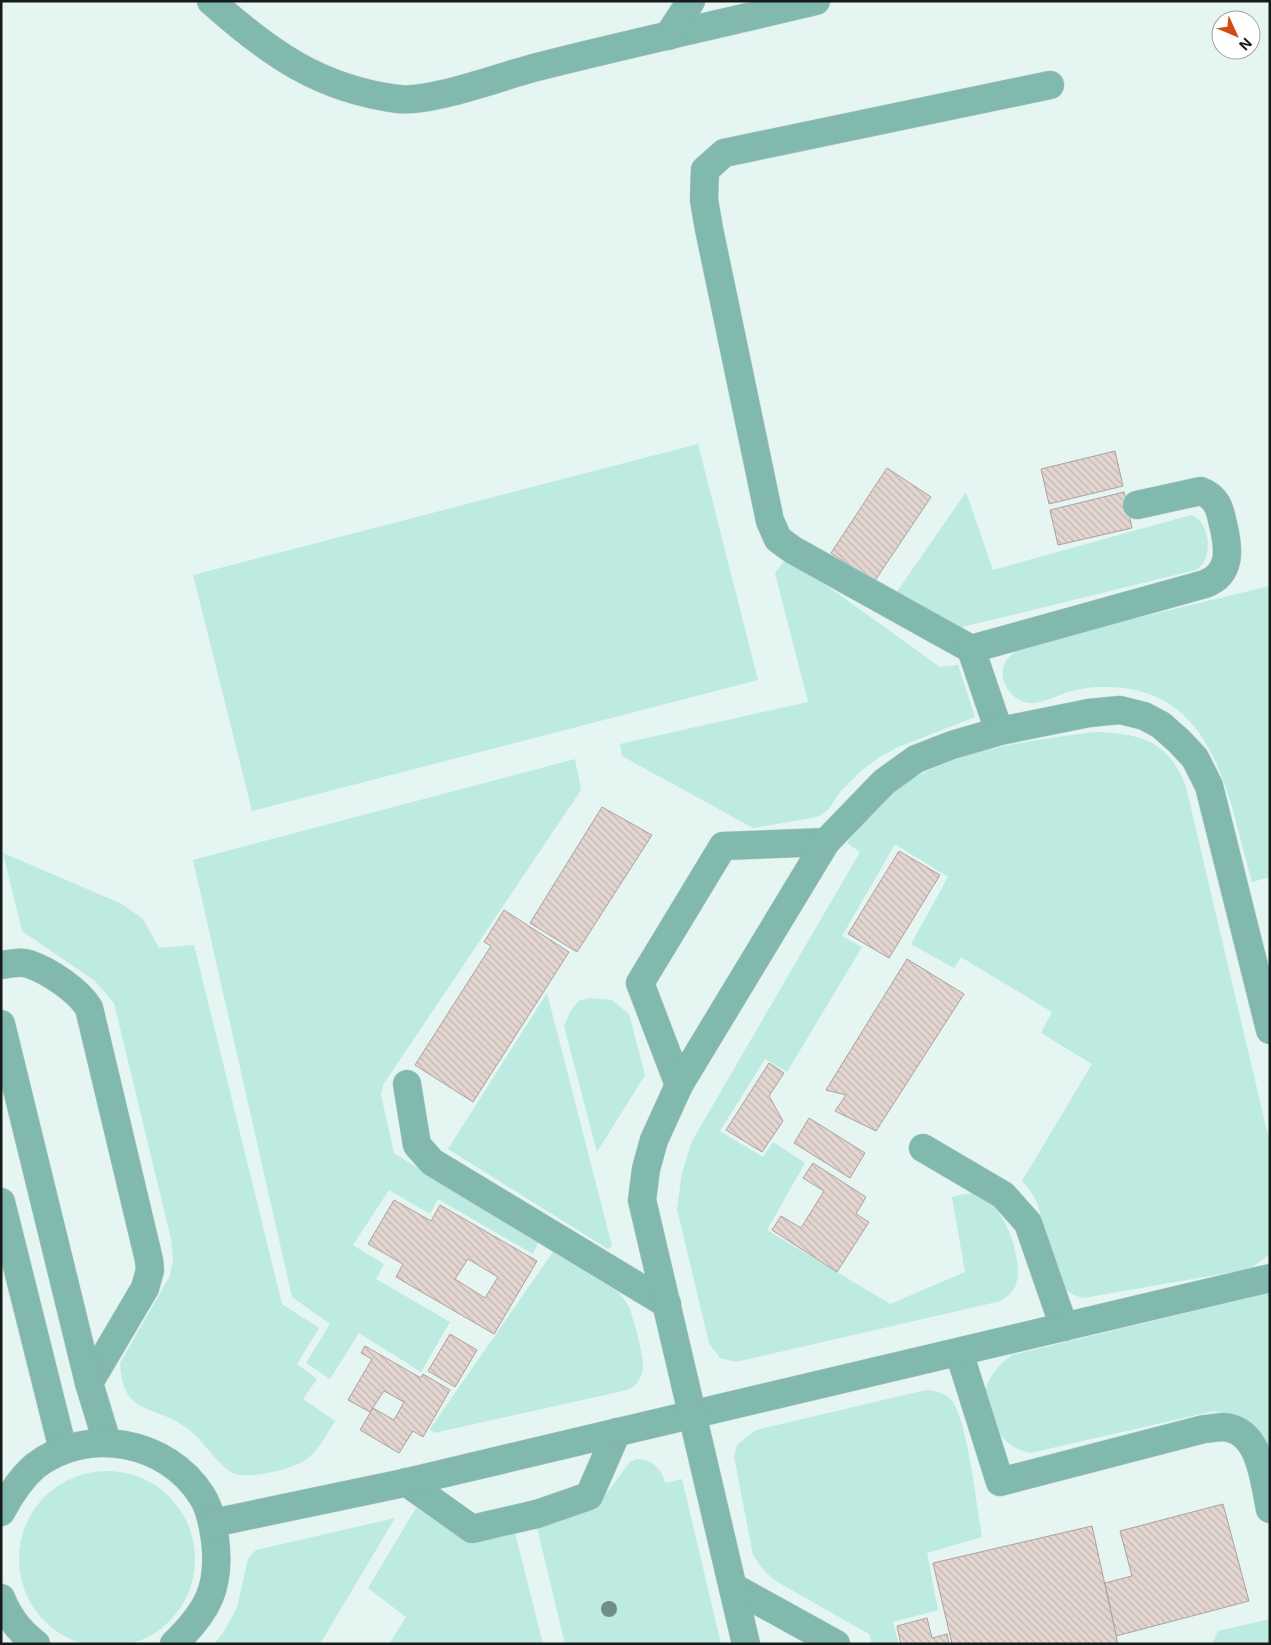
<svg xmlns="http://www.w3.org/2000/svg" width="1271" height="1645" viewBox="0 0 1271 1645" font-family="Inter,sans-serif">
<style>
.green{fill:#bdeae1}
.building{fill:url(#building-back-hatch);stroke:#afa19d;fill-rule:evenodd}
.lines{fill:none;stroke-linecap:round;stroke-linejoin:round}
.minor-casing{stroke:#c4d2cf;stroke-width:29}
.minor{stroke:#82b9ae;stroke-width:28}
.tree{fill:#728c87}
</style>
<defs>
<pattern id="building-back-hatch" width="6" height="6" patternUnits="userSpaceOnUse" patternTransform="scale(1.25)"><rect width="6" height="6" fill="#e3d5d0"/><path d="M-1 5l2 2M0 0l6 6M5-1l2 2" fill="none" stroke="#c2b6b2"/></pattern>
</defs>
<rect width="100%" height="100%" fill="#e5f5f1"/>
<g class="green">
<path d="M698 444 758 680 252 811 193 575Z"/>
<path d="M966 492 993 570 1191 515C1211 523 1214 558 1196 570L954 629 894 596Z"/>
<path d="M787 557 940 667 958 665 975 717 896 748 880 757 861 771 840 792 828 810 817 817 753 828 622 756 620 744 808 702 775 573Z"/>
<path d="M1270 586V877L1252 882C1228 798 1216 684 1102 687 1091 687 1078 689 1068 692 1055 696 1039 706 1024 702 1006 696 995 672 1009 657 1014 652 1022 648 1028 644Z"/>
<path d="M1094 732C1140 734 1168 739 1186 787L1270 1144V1254L1250 1269 1083 1298C1041 1288 1050 1235 1037 1203 1034 1195 1028 1188 1022 1181L1092 1064 1041 1033 1052 1012 961 957 954 968 911 944 948 877 895 844 842 936 862 947 787 1072 765 1059 720 1131 763 1157 773 1142 805 1163 767 1230 890 1304 965 1272 952 1197C960 1195 970 1192 979 1195 1004 1205 1024 1259 1016 1284 1014 1292 1007 1296 1001 1301L736 1362 720 1358 709 1343 677 1209 682 1173 692 1141 860 852 847 843C861 825 874 805 893 791 950 750 1026 741 1094 732Z"/>
<path d="M575 759 581 790 383 1085 381 1095 394 1153 538 1243 533 1254 438 1199 430 1214 389 1190 353 1245 384 1264 376 1279 450 1322 421 1372 359 1333 330 1379 306 1363 330 1324 292 1297 193 860Z"/>
<path d="M3 853 122 904 143 919 159 948 194 945 282 1304 319 1328 297 1364 317 1379 303 1399 335 1421C327 1433 320 1449 308 1458 296 1469 243 1482 229 1471 212 1458 202 1438 184 1426 149 1403 123 1415 120 1363L170 1276 173 1259 171 1239 114 1003 95 981 22 931Z"/>
<path d="M547 993 612 1246 608 1249 448 1149Z"/>
<path d="M590 998 612 1000 629 1014 645 1075 597 1152 564 1026 569 1014 578 1001Z"/>
<path d="M553 1252 617 1291C622 1296 626 1301 629 1307 634 1320 644 1356 643 1369 641 1379 636 1387 627 1390L434 1433 430 1429Z"/>
<path d="M1270 1293V1454L1230 1415 1214 1411 1030 1453C1008 1448 998 1435 990 1415 986 1406 983 1399 986 1389 990 1374 1000 1364 1012 1355Z"/>
<path d="M926 1390C936 1391 947 1393 953 1402 969 1429 976 1504 982 1537L927 1553 938 1610 893 1622 899 1644H872L869 1634 774 1580 762 1568 753 1555 734 1456 737 1445 756 1430Z"/>
<path d="M637 1459C653 1460 661 1468 665 1483L682 1479 721 1644H565L536 1523 595 1509 630 1462Z"/>
<circle cx="107" cy="1559" r="88"/>
<path d="M416 1508 468 1537 513 1525 543 1644H389L406 1617 368 1588Z"/>
<path d="M395 1518 320 1644H214L223 1633 237 1608 248 1559 256 1550Z"/>
<path d="M1270 1619V1644H1212L1218 1631Z"/>
</g>
<g class="building">
<path d="M1115 451 1123 486 1049 504 1041 469Z"/>
<path d="M887 468 931 497 874 582 831 553Z"/>
<path d="M1124 492 1132 528 1058 545 1050 510Z"/>
<path d="M602 807 652 835 577 952 530 923Z"/>
<path d="M899 851 940 875 889 958 848 934Z"/>
<path d="M504 910 569 952 473 1102 415 1065 491 946 484 942Z"/>
<path d="M907 959 964 994 876 1131 835 1111 846 1095 826 1090Z"/>
<path d="M769 1063 784 1073 769 1096 783 1121 762 1152 726 1130Z"/>
<path d="M809 1118 865 1153 850 1178 794 1143Z"/>
<path d="M813 1163 866 1197 856 1214 869 1222 837 1272 772 1230 781 1216 801 1228 824 1191 803 1178Z"/>
<path d="M394 1200 431 1221 440 1205 537 1261 494 1334 396 1277 403 1264 368 1244ZM468 1259 498 1277 485 1298 455 1279Z"/>
<path d="M450 1334 477 1350 455 1387 428 1371Z"/>
<path d="M365 1346 421 1378 423 1374 450 1390 423 1437 413 1431 399 1453 360 1430 373 1408 394 1420 404 1402 384 1391 370 1412 348 1400 372 1359 361 1353Z"/>
<path d="M1223 1504 1249 1601 1116 1636 1105 1583 1132 1576 1120 1531Z"/>
<path d="M1092 1526 1118 1644H952L933 1563Z"/>
<path d="M927 1618 932 1638 947 1634 949 1644H901L897 1626Z"/>
</g>
<g class="lines">
<defs>
<g id="minor">
<path d="M211 1C268 52 319 89 398 99 432 103 504 75 541 66 632 43 724 23 816 1"/>
<path d="M668 36 691 1"/>
<path d="M971 649 793 550 778 539 770 521 709 229 704 200 705 170 724 153 1050 85"/>
<path d="M999 731 971 649 1205 584C1232 574 1229 548 1223 524 1220 509 1217 497 1201 491L1137 505"/>
<path d="M1 965C10 964 20 961 29 964 49 971 78 990 89 1008L149 1260 150 1270 145 1288 89 1383"/>
<path d="M1 1024 89 1383 107 1442"/>
<path d="M407 1084 417 1145 432 1162 667 1304"/>
<path d="M679 1085 640 983 723 846 826 842"/>
<path d="M923 1148 1003 1195 1028 1223 1064 1327"/>
<path d="M1 1202 63 1450"/>
<path d="M959 1352 1000 1482 1204 1429C1210 1429 1217 1427 1223 1427 1261 1429 1264 1482 1270 1509"/>
<path d="M406 1482 472 1529 537 1514 589 1496 617 1432"/>
<path d="M1 1512C10 1495 20 1479 35 1466 87 1426 167 1440 202 1496 210 1508 213 1525 215 1539 221 1587 208 1611 174 1644"/>
<path d="M213 1523 399 1484 1270 1278"/>
<path d="M733 1587 836 1644"/>
<path d="M1 1598C8 1616 20 1632 36 1644"/>
<path d="M746 1644 642 1200 646 1169 654 1140 679 1085 826 842 884 782 916 759 952 745 1000 731 1089 713 1120 710 1144 716 1161 725 1179 741 1195 758 1209 786 1270 1030"/>
</g>
</defs>
<use href="#minor" class="minor-casing"/>
<use href="#minor" class="minor"/>
</g>
<circle class="tree" cx="609" cy="1609" r="8"/>
<rect width="1271" height="1645" fill="none" stroke="#171c1b" stroke-width="5"/>
<g transform="translate(1236 35) rotate(134)"><circle r="24" fill="#ffffff" stroke="#a2a4a4"/>
<path d="M0-4L9 19L0 12L-9 19Z" fill="#d14c0e"/>
<text y="-8" font-size="14" font-weight="bold" text-anchor="middle" fill="#171c1b">N</text>
</g>
</svg>
